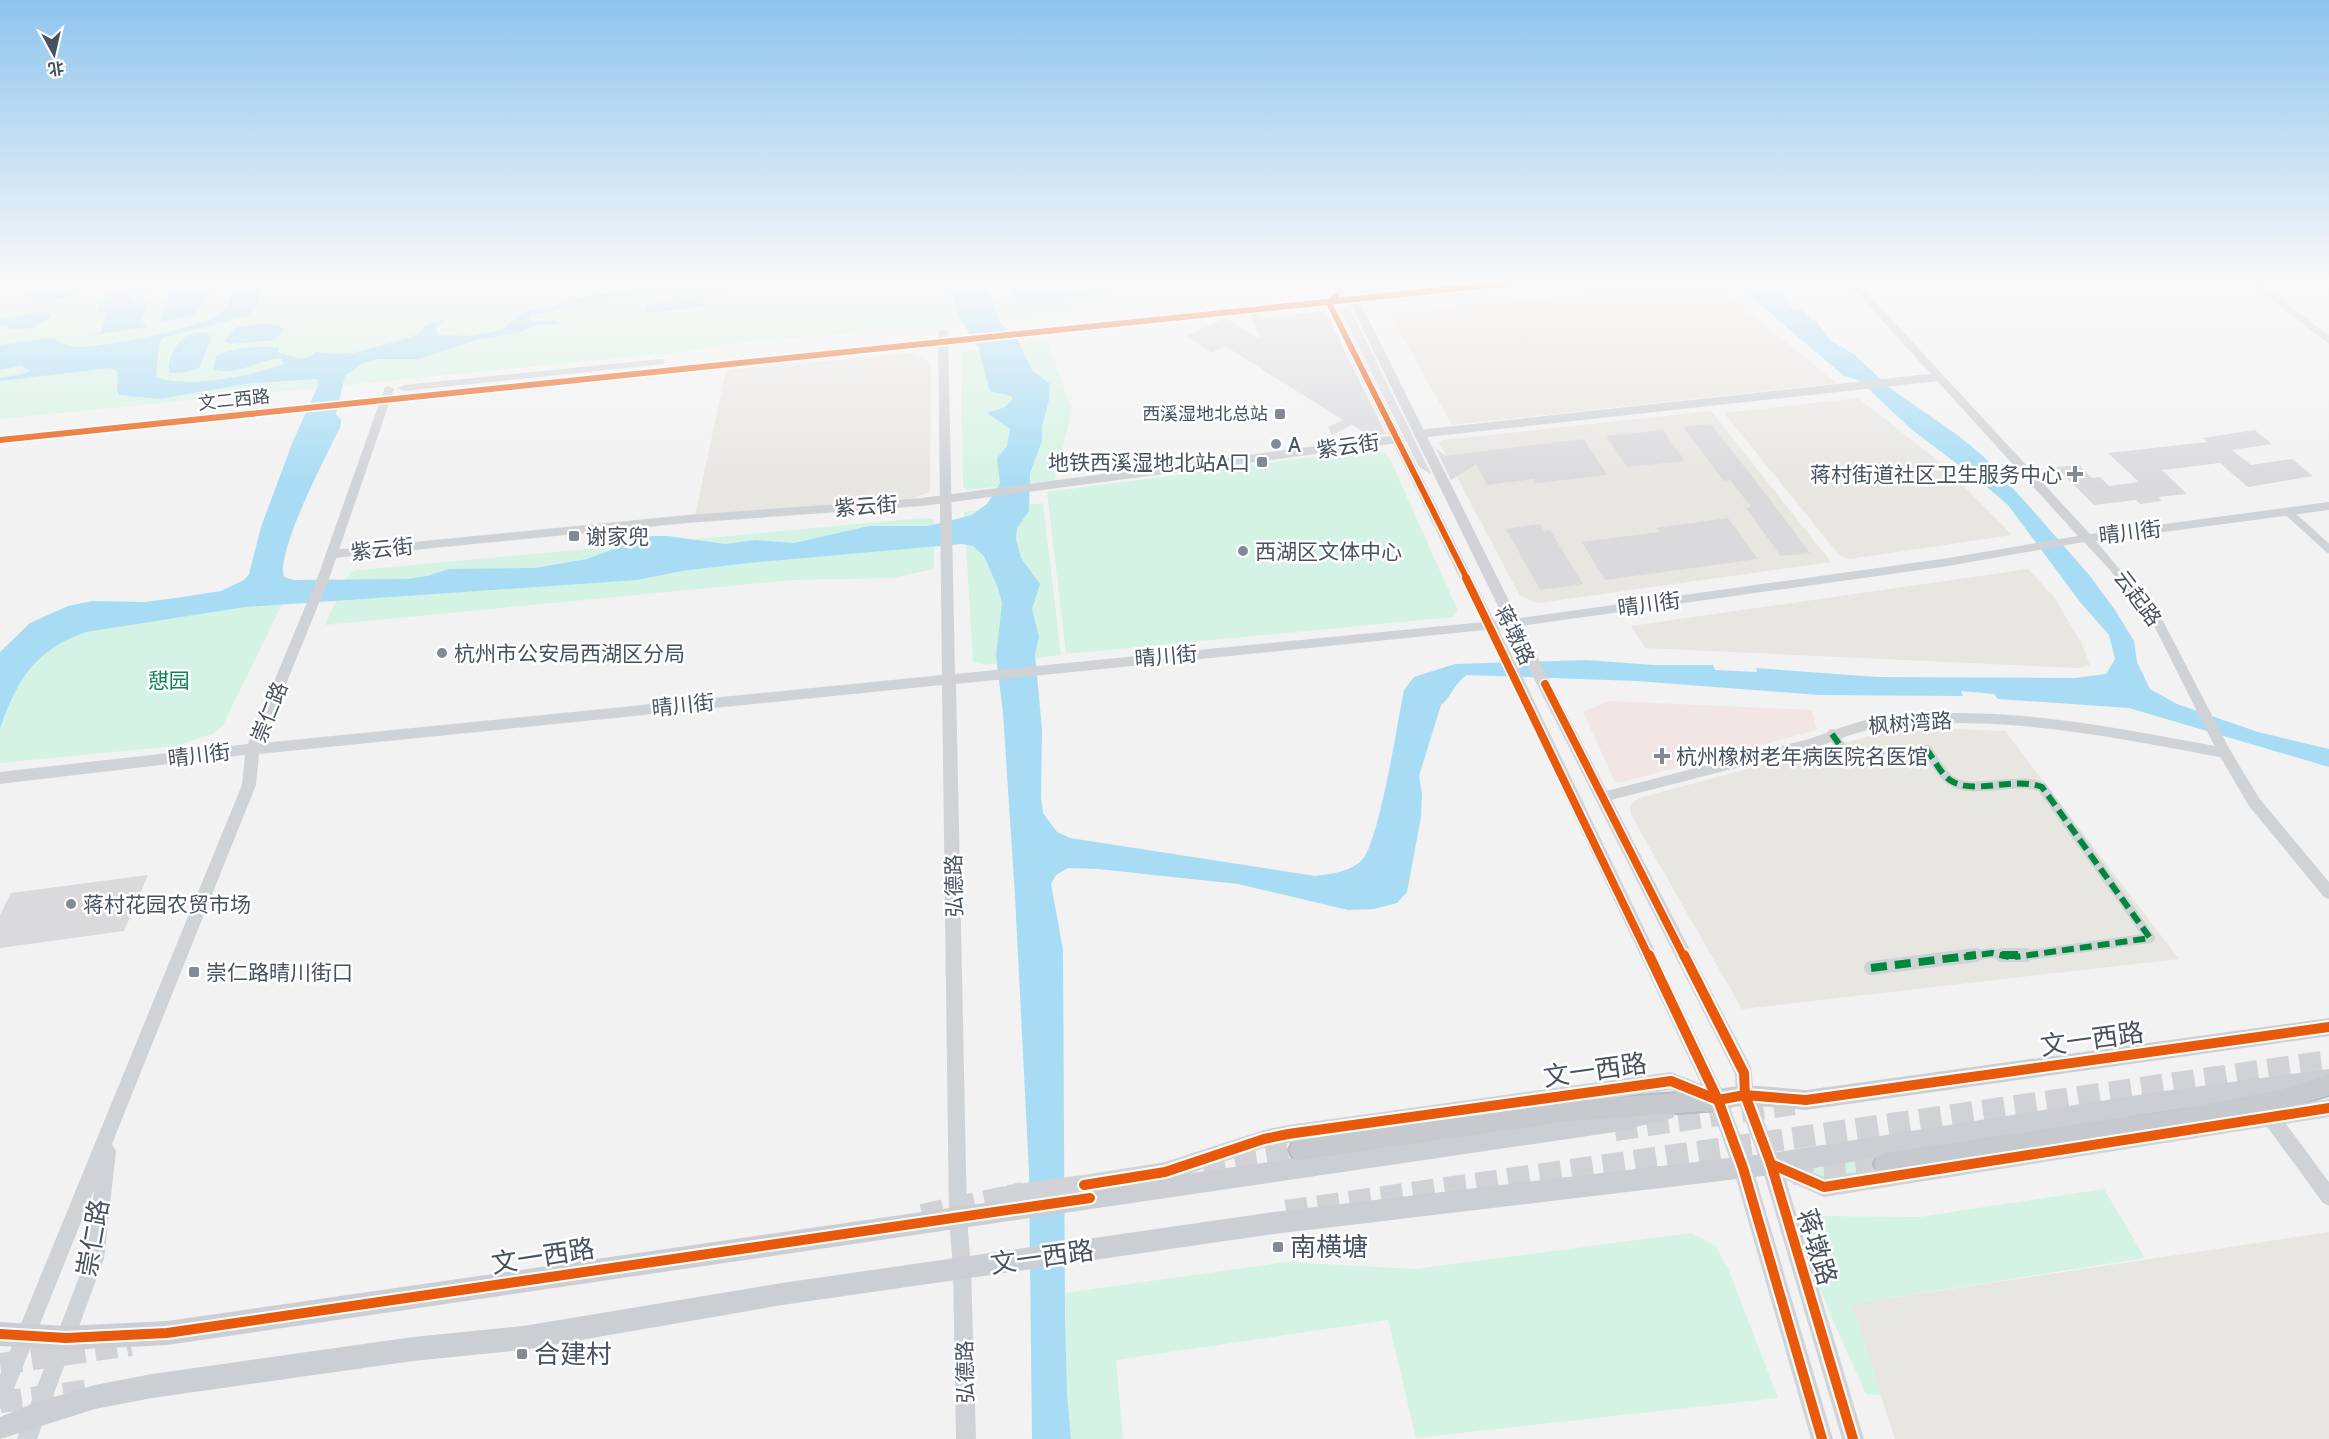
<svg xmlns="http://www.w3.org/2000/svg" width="2329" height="1439" viewBox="0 0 2329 1439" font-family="Cabin,'Noto Sans SC',sans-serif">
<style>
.commercial{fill:#e7e6e1}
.medical{fill:#f1e6e4}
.green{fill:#d5f3e4}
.water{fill:#a7dcf4}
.building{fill:#dadadd}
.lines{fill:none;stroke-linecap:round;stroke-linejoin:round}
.trunk-tunnel{stroke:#d1d2d5;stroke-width:22;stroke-dasharray:22 10;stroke-linecap:butt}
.trunk-casing{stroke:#b6bac2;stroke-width:4}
.minor-far2{stroke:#d0d3d6;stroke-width:8}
.minor-far1{stroke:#d0d3d6;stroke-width:10}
.minor{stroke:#d0d3d6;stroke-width:14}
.tertiary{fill:#d0d3d6;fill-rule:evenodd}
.secondary{fill:#d1d3d7;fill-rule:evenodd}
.primary{fill:#cbced3;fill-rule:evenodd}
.trunk{fill:#c6c9ce;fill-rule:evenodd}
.secondary-bridge{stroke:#d1d3d7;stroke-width:20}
.quiet-far1{stroke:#00873e;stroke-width:6;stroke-dasharray:12 6;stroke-linecap:butt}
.quiet{stroke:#00873e;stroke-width:8;stroke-dasharray:16 8;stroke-linecap:butt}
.cycleway-far2-casing{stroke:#fff;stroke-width:9}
.cycleway-far1-casing{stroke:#fff;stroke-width:11}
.cycleway-casing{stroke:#fff;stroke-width:14}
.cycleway-far2{stroke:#e8590c;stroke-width:6}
.cycleway-far1{stroke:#e8590c;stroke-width:8}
.cycleway{stroke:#e8590c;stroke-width:10}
.poi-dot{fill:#838a94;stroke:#fff;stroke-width:2}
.labels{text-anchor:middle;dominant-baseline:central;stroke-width:5;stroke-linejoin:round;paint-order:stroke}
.far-street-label{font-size:18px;fill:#475261;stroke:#fff}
.far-poi-label{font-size:18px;fill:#475261;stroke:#fff;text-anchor:end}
.poi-label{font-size:21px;fill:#475261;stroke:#fff;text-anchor:start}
.street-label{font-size:21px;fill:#475261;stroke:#fff}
.park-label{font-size:21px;fill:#0f8656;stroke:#fff}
.near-street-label{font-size:26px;fill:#475261;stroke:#fff}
.near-poi-label{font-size:26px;fill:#475261;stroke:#fff;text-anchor:start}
</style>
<rect width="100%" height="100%" fill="#f3f2f2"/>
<g class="commercial">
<path d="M1693 283H1712L1837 383 1452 425 1390 315Z"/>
<path d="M913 353 929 362 931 369 930 492 913 498 695 516 726 370Z"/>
<path d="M1858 398 1941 463 2012 535 1850 559 1840 556 1724 413Z"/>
<path d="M1711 411 1831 562 1538 603 1520 596 1439 443 1442 440Z"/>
<path d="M2028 569 2053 596 2081 642 2090 665 2078 668 1645 648 1631 626Z"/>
<path d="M1951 729 2005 731 2179 959 1742 1009 1631 815 1630 806 1639 798 1889 731Z"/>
<path d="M2329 1232V1439H1895L1851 1304Z"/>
</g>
<path class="medical" d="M1609 701 1812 710 1817 730 1623 782H1615L1583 712Z"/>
<g class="green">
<path d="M0 283H1361L879 331 751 341 690 351 0 419Z"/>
<path d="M1047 340 1072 410 1055 480 968 490 963 487 961 352Z"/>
<path d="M1372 449 1380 450 1390 459 1458 611 1453 617 1066 654 1047 492Z"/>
<path d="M1043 503 1061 655 987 665 973 662 964 512Z"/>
<path d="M923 518 934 519V569L893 578 792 580 325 625 350 572 359 570Z"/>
<path d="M284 600 223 725 213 734 175 746 0 763V708L39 651 78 630Z"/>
<path d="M1859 1157 1872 1182 1818 1188 1805 1165Z"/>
<path d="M2104 1189 2145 1258 1852 1304 1881 1395 1866 1394C1848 1352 1804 1267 1804 1224L1814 1216 1919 1217Z"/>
<path d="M1691 1233 1715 1245 1728 1268 1778 1398 1416 1438 1388 1320 1116 1360 1123 1439H1071L1067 1394 1065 1293 1286 1262 1415 1269Z"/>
</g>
<g class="water">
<path d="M55 283H83L77 295 64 298 24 297 37 286Z"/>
<path d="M119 283H156L153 288 131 295 129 300 146 303 148 306 141 319 147 327 86 336 101 332 108 312 97 313 98 307Z"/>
<path d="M174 283H215L194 315 163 322 160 318Z"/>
<path d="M234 283H272L263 286C255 298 262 307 247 316L163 338 159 343 156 377C186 389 253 376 283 364L282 359C263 357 236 378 213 369L216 356C233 348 260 345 279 348V353C295 355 302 364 316 352L337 354 353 353 402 340 419 334 426 325 448 318 436 327 437 335 472 336 502 330 520 314 595 295 636 290 644 284H728V289L718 292 677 290 588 299 547 313 532 314 529 319 533 322 556 321 558 324 536 325 518 333 476 340 419 359H378L361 364 345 376 336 414 341 420 340 428C327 454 275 553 284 577L294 580 407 579 427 576 449 569 535 568 587 559 649 536H668L725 544 756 540 794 543 869 526H929L972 515 987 504 1000 483 997 458 1007 446 1010 429 987 413 1005 407 1013 399 1011 396 990 391 978 347 958 315 953 295 943 283H987L998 320 1018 340 1032 370 1050 384 1049 400 1042 426V441L1030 473 1029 511 1017 528 1016 539 1021 558 1040 584 1032 609 1039 637 1035 654 1042 729 1041 797 1043 813 1057 832 1070 838 1315 876C1331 874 1350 872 1362 860 1379 843 1398 720 1404 690L1414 677 1455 664 1586 660 1653 665H1713L1715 670 1757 672 1756 668 1877 677 2075 678 2106 674 2115 659 2109 635 2080 602 2008 505 1981 482 1911 429 1860 381 1844 376 1735 283H1770L1786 297 1782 299 1796 310 1801 309 1812 320H1816L1830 340 1855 355 1891 389 1959 436 1983 456 2029 506 2090 576 2115 610 2134 641 2137 662 2150 689 2177 704 2258 732 2329 749V767L2129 708 1998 699 1994 694 1961 691 1963 696 1819 695 1636 681 1467 675C1455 682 1452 696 1441 705L1419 776 1422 793 1421 817 1407 892 1397 903 1374 909 1348 910 1238 884 1098 869 1068 868 1056 875 1051 884 1063 950 1065 1314 1067 1394 1071 1439H1032L1029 1172 1015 896 1003 713 996 656 1002 603 998 588 984 556 973 546 962 544 748 563 682 571 637 580 245 607 86 632C35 650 17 679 0 729V652L30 623 68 606 92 601 146 602 189 596 221 591 244 580 249 574 261 527 293 441 318 386 317 379 252 383 159 399 119 395 117 389 118 372 111 368 0 381V378L23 374 30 370 21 366 0 370V345L52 338C61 343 67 346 77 347 99 349 206 326 222 313 230 306 231 294 234 283Z"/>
<path d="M1015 283H1107L1109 289 1104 294 1019 301 1012 296V287Z"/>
<path d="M695 300 705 304 688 309 648 313 645 310 647 305Z"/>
<path d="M39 312 47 313 51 317 34 328 8 330 9 325H0V320Z"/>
<path d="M256 324H277L284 330 275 340 231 344 224 341 237 327Z"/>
<path d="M207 332 211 338 200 367 187 372 170 373C165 362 177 341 187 336 193 333 200 333 207 332Z"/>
</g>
<g class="building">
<path d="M1350 308 1413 437 1431 474 1419 467 1340 309Z"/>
<path d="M1325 311 1386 434 1370 436 1352 425 1332 435 1328 427 1343 420 1225 346 1212 353 1186 336 1225 318 1261 339 1250 315 1259 314 1261 318Z"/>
<path d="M1711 424 1768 497 1810 553 1781 556 1746 508 1751 507 1730 480 1724 481 1683 427Z"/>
<path d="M1663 430 1685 461 1627 467 1606 436Z"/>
<path d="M2255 430 2272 444 2232 450 2251 465 2292 459 2313 476 2248 487 2220 463 2162 470 2187 494 2158 497 2162 501 2140 504 2136 500 2094 505 2056 467 2079 465 2092 478 2100 477 2109 486 2139 482 2108 453 2207 442 2203 438Z"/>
<path d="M1584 439 1607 475 1536 483 1534 479 1487 485 1476 464 1451 480 1435 447 1445 456Z"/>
<path d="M1728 518 1758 559 1605 580 1582 542 1659 532 1656 528Z"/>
<path d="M1540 524 1544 531 1550 530 1583 584 1540 590 1506 529Z"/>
<path d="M148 875 124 931 0 948V915L11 893Z"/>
</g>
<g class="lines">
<g class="trunk-tunnel">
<path d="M1615 1130 1794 1104"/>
<path d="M1203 1165 1300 1150"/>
<path d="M1792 1174 1885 1164"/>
<path d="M1286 1211 2329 1061"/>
<path d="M922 1215 1023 1193"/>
<path d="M0 1364 131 1345"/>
<path d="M0 1402 91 1390"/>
</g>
<defs>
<g id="trunk">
<path d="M2329 1075V1095L2276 1111 2187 1128 1885 1175 1877 1171 1874 1164 1877 1157 1885 1153 2187 1108 2276 1091Z"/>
<path d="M1718 1090 1725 1093 1728 1100 1725 1107 1718 1110 1569 1121 1300 1160 1292 1157 1289 1150 1292 1143 1300 1140 1569 1101Z"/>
</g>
</defs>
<use href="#trunk" class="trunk-casing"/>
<g class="minor-far2">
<path d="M1334 283 1339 293"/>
<path d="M1418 434 1938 377"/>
<path d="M2288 512 2329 549"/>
<path d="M332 554 687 519 922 502 1398 439"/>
</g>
<g class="minor-far1">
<path d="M1832 734 1851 761 1927 750C1934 759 1940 773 1950 780 1973 796 2013 776 2042 787L2150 938 2015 957"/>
<path d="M1603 797C1672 779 1741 761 1809 744 1833 737 1854 726 1878 723 1993 707 2113 732 2225 753"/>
<path d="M1964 957 1992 953 2009 957"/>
</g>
<g class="minor">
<path d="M2002 955H2026"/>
<path d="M1871 968 1976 955"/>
</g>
<g class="tertiary">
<path d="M1848 283H1858L2090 534 2329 502V510L2096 541 2163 621 2230 750 2259 798 2329 882V899L2324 897 2249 806 2218 753 2154 626 2109 569 2084 542 1948 566 1514 627 956 684 967 1217 971 1268 976 1439H956L953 1268 949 1217 942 685 259 754 256 785 112 1144 116 1151 104 1259 37 1439H17L86 1259 94 1190 7 1406 0 1409V1375L242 785 245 755 0 784V772L248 744 318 576 385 387 389 386 394 389 330 576 262 743 942 675 938 332 943 329 948 332 955 674 1514 619 1948 558 2078 536Z"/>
<path d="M2250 283H2261L2329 336V344Z"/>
<path d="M2271 1110 2277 1112 2329 1182V1206L2323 1203 2265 1124 2262 1118 2265 1112Z"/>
</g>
<g class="secondary">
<path d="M1474 283H1514L1509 286 1360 302 1530 643 1751 1067 1754 1095 1778 1157 1824 1177 2329 1099V1117L1824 1197 1786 1180 1864 1439H1842L1761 1164 1736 1095 1735 1074 1516 643 1350 303 1335 304 1525 682 1727 1100 1753 1168 1833 1439H1811L1733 1168 1711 1106 1671 1090 1288 1143 1264 1148 1165 1182 1084 1195 1077 1192 1074 1185 1077 1178 1084 1175 1165 1162 1264 1130 1288 1125 1671 1072 1701 1084 1511 682 1325 305 0 444V436L1327 299 1336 293 1354 296Z"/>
<path d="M660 359 664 360V364L404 391 398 388 404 385Z"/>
</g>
<g class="primary">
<path d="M2329 1018V1036L1806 1110 1745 1105 1706 1112 1699 1109 1696 1102 1699 1095C1733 1081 1770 1087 1806 1090Z"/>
<path d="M2329 1069V1089L2164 1111 1771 1175 1274 1234 782 1305 523 1350 413 1361 152 1398 95 1409 0 1439V1417L37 1402 95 1385 152 1374 413 1337 523 1326 782 1283 1274 1212 1771 1153 2164 1091Z"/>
<path d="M1666 1101 1673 1104 1676 1111 1673 1118 1615 1132 167 1345 66 1350 0 1346V1322L66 1326 167 1321 1615 1112Z"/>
</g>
<use href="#trunk" class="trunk"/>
<path class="secondary-bridge" d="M1010 1195 1084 1185"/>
<g class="quiet-far1">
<path d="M1832 734 1851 761 1927 750C1934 759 1940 773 1950 780 1973 796 2013 776 2042 787L2150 938 2015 957"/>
<path d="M1964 957 1992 953 2009 957"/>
</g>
<g class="quiet">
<path d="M2002 955H2026"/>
<path d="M1871 968 1976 955"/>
</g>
<defs>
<g id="cycleway-far2">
<path d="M1336 296 1329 303 1467 579"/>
<path d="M0 440 1509 283"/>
</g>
<g id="cycleway-far1">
<path d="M1466 578 1649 957"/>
<path d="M1545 684 1684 957"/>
</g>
<g id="cycleway">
<path d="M1649 955 1718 1100 1743 1168 1822 1439"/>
<path d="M1684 955 1744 1073 1745 1095 1771 1164 1853 1439"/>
<path d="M1771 1164 1824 1187 2329 1108"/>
<path d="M1084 1185 1165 1172 1264 1139 1288 1134 1671 1081 1718 1100 1745 1095 1806 1100 2329 1027"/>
<path d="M0 1334 66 1338 167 1333 1090 1198"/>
</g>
</defs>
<use href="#cycleway-far2" class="cycleway-far2-casing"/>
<use href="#cycleway-far1" class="cycleway-far1-casing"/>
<use href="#cycleway" class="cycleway-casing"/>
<use href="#cycleway-far2" class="cycleway-far2"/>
<use href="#cycleway-far1" class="cycleway-far1"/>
<use href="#cycleway" class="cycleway"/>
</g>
<linearGradient id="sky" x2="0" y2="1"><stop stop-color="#8ec4ed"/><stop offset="0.58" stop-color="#faf9f9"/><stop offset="1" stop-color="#faf9f9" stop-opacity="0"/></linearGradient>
<rect width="2329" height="485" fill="url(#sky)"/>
<g class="poi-dot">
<rect x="1274" y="408" width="12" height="12" rx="3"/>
<circle cx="1276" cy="444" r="6"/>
<rect x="1256" y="456" width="12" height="12" rx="3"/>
<path d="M2072 465h6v6h6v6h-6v6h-6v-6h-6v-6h6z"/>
<rect x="568" y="530" width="12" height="12" rx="3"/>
<circle cx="1243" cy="551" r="6"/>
<circle cx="442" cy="653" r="6"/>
<path d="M1659 747h6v6h6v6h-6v6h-6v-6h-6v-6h6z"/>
<circle cx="71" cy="904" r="6"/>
<rect x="188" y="966" width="12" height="12" rx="3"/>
<rect x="1272" y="1241" width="12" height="12" rx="3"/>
<rect x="516" y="1348" width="12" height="12" rx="3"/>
</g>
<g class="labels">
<g class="far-street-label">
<text transform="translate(234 400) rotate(-6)">文二西路</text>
</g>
<g class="far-poi-label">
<text x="1268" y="414">西溪湿地北总站</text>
</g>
<g class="poi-label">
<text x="1288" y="444">A</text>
<text x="1250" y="462" text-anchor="end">地铁西溪湿地北站A口</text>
<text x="2062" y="474" text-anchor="end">蒋村街道社区卫生服务中心</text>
<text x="586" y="536">谢家兜</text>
<text x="1255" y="551">西湖区文体中心</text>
<text x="454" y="653">杭州市公安局西湖区分局</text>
<text x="1676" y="756">杭州橡树老年病医院名医馆</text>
<text x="83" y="904">蒋村花园农贸市场</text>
<text x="206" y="972">崇仁路晴川街口</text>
</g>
<g class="street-label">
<text transform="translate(1348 446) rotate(-8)">紫云街</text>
<text transform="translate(866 506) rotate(-4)">紫云街</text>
<text transform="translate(2130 532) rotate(-7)">晴川街</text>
<text transform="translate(382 549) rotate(-6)">紫云街</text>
<text transform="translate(2138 598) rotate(53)">云起路</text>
<text transform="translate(1649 604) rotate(-8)">晴川街</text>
<text transform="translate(1515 635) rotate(64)">蒋墩路</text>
<text transform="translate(1166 656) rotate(-5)">晴川街</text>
<text transform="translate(683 705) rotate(-6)">晴川街</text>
<text transform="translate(269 712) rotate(-68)">崇仁路</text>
<text transform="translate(1910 723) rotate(-4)">枫树湾路</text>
<text transform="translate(199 755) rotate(-7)">晴川街</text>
<text transform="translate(954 886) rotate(-91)">弘德路</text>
<text transform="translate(965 1372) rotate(-91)">弘德路</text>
</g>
<g class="park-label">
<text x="169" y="680">憇园</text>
</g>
<g class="near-street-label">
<text transform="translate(2092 1039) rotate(-8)">文一西路</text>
<text transform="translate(1595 1070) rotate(-8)">文一西路</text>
<text transform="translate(93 1238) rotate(-80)">崇仁路</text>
<text transform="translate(1817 1247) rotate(73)">蒋墩路</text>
<text transform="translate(543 1256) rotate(-9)">文一西路</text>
<text transform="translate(1042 1257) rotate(-8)">文一西路</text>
</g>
<g class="near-poi-label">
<text x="1290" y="1247">南横塘</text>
<text x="534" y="1354">合建村</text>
</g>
</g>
<g transform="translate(54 54) rotate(172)" stroke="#ffffff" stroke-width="4.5" paint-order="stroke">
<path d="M0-4.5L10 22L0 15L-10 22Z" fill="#475261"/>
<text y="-9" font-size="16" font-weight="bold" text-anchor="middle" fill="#475261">北</text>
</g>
</svg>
